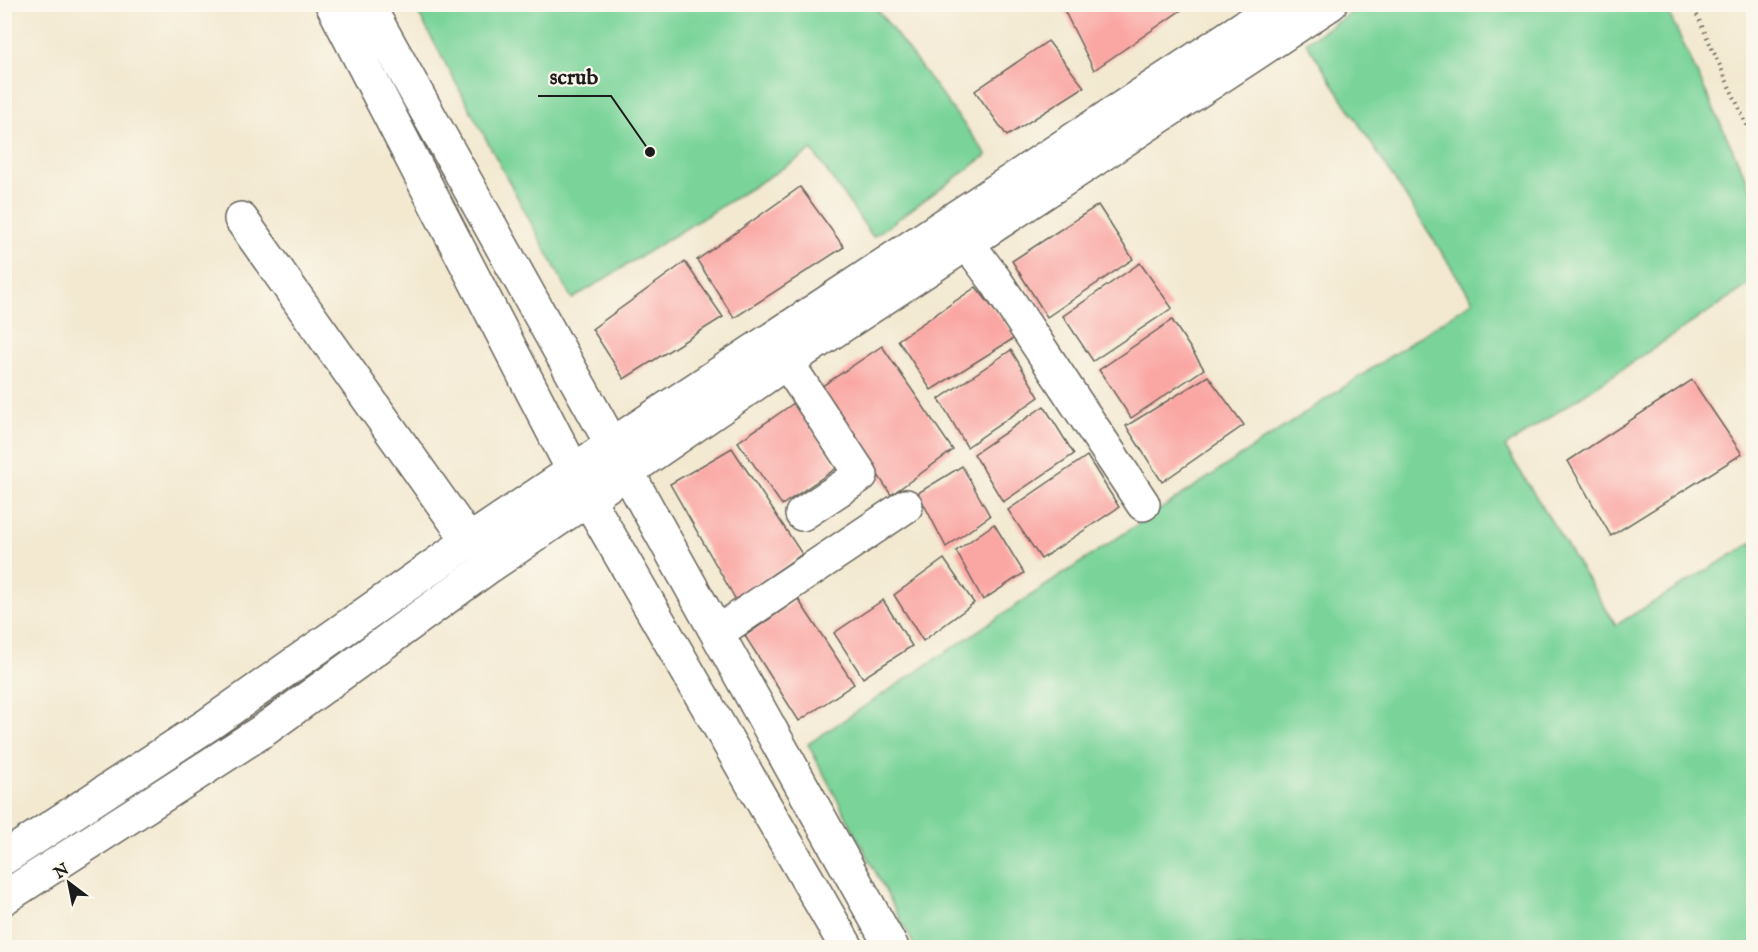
<svg xmlns="http://www.w3.org/2000/svg" width="1758" height="952" viewBox="0 0 1758 952" font-family="'IM FELL English',serif">
<style>
.green{fill:#7ad49a;stroke:#4b785b;stroke-width:1.5}
.building{fill:#faa7a4}
.lines{fill:none;stroke-linecap:round;stroke-linejoin:round}
.minor-casing{stroke:#67645b;stroke-width:36}
.path{stroke:#67645b;stroke-width:4;stroke-dasharray:1.5 4.5;stroke-linecap:butt}
.minor{stroke:#fff;stroke-width:33}
.leader{fill:none;stroke:#1c1c1c;stroke-width:2}
.callout-dot{fill:#1c1c1c;stroke:#fbf7ec;stroke-width:2}
.callout-label{font-size:22px;text-anchor:middle;font-weight:bold;fill:#1c1c1c;stroke:#fbf7ec;stroke-width:4.5;stroke-linejoin:round;paint-order:stroke}
</style>
<rect width="100%" height="100%" fill="#fbf7ec"/>
<filter id="ink" filterUnits="userSpaceOnUse"><feTurbulence type="fractalNoise" baseFrequency=".0167" numOctaves="2"/><feDisplacementMap in="SourceGraphic" scale="12" xChannelSelector="R" yChannelSelector="G"/><feConvolveMatrix kernelMatrix="1 2 1 2 8 2 1 2 1" color-interpolation-filters="sRGB"/></filter>
<filter id="wash" filterUnits="userSpaceOnUse"><feTurbulence type="fractalNoise" baseFrequency=".008" numOctaves="4" result="noise"/><feDisplacementMap in="SourceGraphic" scale="24" xChannelSelector="R" yChannelSelector="G"/><feGaussianBlur stdDeviation="1.35" result="paint"/><feColorMatrix in="noise" values="0 0 0 0 0 0 0 0 0 0 0 0 0 0 0 0 0 1.4 0 .05"/><feComposite in="paint" operator="in"/></filter>
<g filter="url(#wash)">
<rect width="100%" height="100%" fill="#f3e9d1"/>
<g class="green">
<path d="M414 5H874L987 155 873 237 812 150 572 299Z"/>
<path d="M1363 5H1665L1753 193V282L1505 447 1616 625 1753 542V947H915L808 744 1473 301 1306 42Z"/>
</g>
<g id="blocks">
<g class="building">
<path d="M1061 4H1190L1094 70Z"/>
<path d="M1048 41 1084 87 1007 136 975 91Z"/>
<path d="M800 187 844 247 734 318 697 260Z"/>
<path d="M1098 205 1133 259 1047 317 1012 261Z"/>
<path d="M685 262 723 317 624 379 592 329Z"/>
<path d="M1140 263 1172 308 1093 361 1063 316Z"/>
<path d="M976 287 1016 337 931 390 898 340Z"/>
<path d="M1172 320 1204 369 1131 418 1099 370Z"/>
<path d="M882 346 953 450 891 495 821 387Z"/>
<path d="M1011 350 1039 397 967 447 939 399Z"/>
<path d="M1208 376 1244 425 1162 482 1126 426Z"/>
<path d="M1692 380 1742 454 1611 536 1568 461Z"/>
<path d="M794 403 838 467 782 505 738 442Z"/>
<path d="M1044 406 1074 454 1003 502 974 454Z"/>
<path d="M732 448 802 554 736 600 670 484Z"/>
<path d="M1087 456 1119 507 1041 559 1008 510Z"/>
<path d="M962 466 990 516 946 547 918 493Z"/>
<path d="M994 524 1024 573 983 600 956 551Z"/>
<path d="M944 559 974 603 923 641 894 595Z"/>
<path d="M798 599 854 684 799 721 745 636Z"/>
<path d="M883 600 912 646 863 678 834 633Z"/>
</g>
</g>
</g>
<g filter="url(#ink)">
<use href="#blocks" fill-opacity="0" stroke="#67645b" stroke-width="1.5"/>
<g class="lines">
<defs>
<g id="minor">
<path d="M332 4 587 497 847 948"/>
<path d="M367 4 892 948"/>
<path d="M241 219 469 541"/>
<path d="M968 244 995 280 1143 504"/>
<path d="M776 346 861 475 802 514"/>
<path d="M718 632 906 506"/>
<path d="M4 858 209 724 469 541 613 444 1279 4"/>
<path d="M4 898 264 730 487 568 787 362 1330 4"/>
</g>
</defs>
<use href="#minor" class="minor-casing"/>
<path class="path" d="M1692 4 1754 141"/>
<use href="#minor" class="minor"/>
</g>
</g>
<path class="leader" d="M650 152L611 96H538"/>
<circle class="callout-dot" cx="650" cy="152" r="6"/>
<g class="callout-label">
<text x="574" y="84">scrub</text>
</g>
<rect width="1758" height="952" fill="none" stroke="#fbf7ec" stroke-width="24"/>
<g transform="translate(69 883) rotate(328)" stroke="#fbf7ec" stroke-width="4.5" paint-order="stroke">
<path d="M0-4.5L10 22L0 15L-10 22Z" fill="#1c1c1c"/>
<text y="-9" font-size="16" font-weight="bold" text-anchor="middle" fill="#1c1c1c">N</text>
</g>
</svg>
